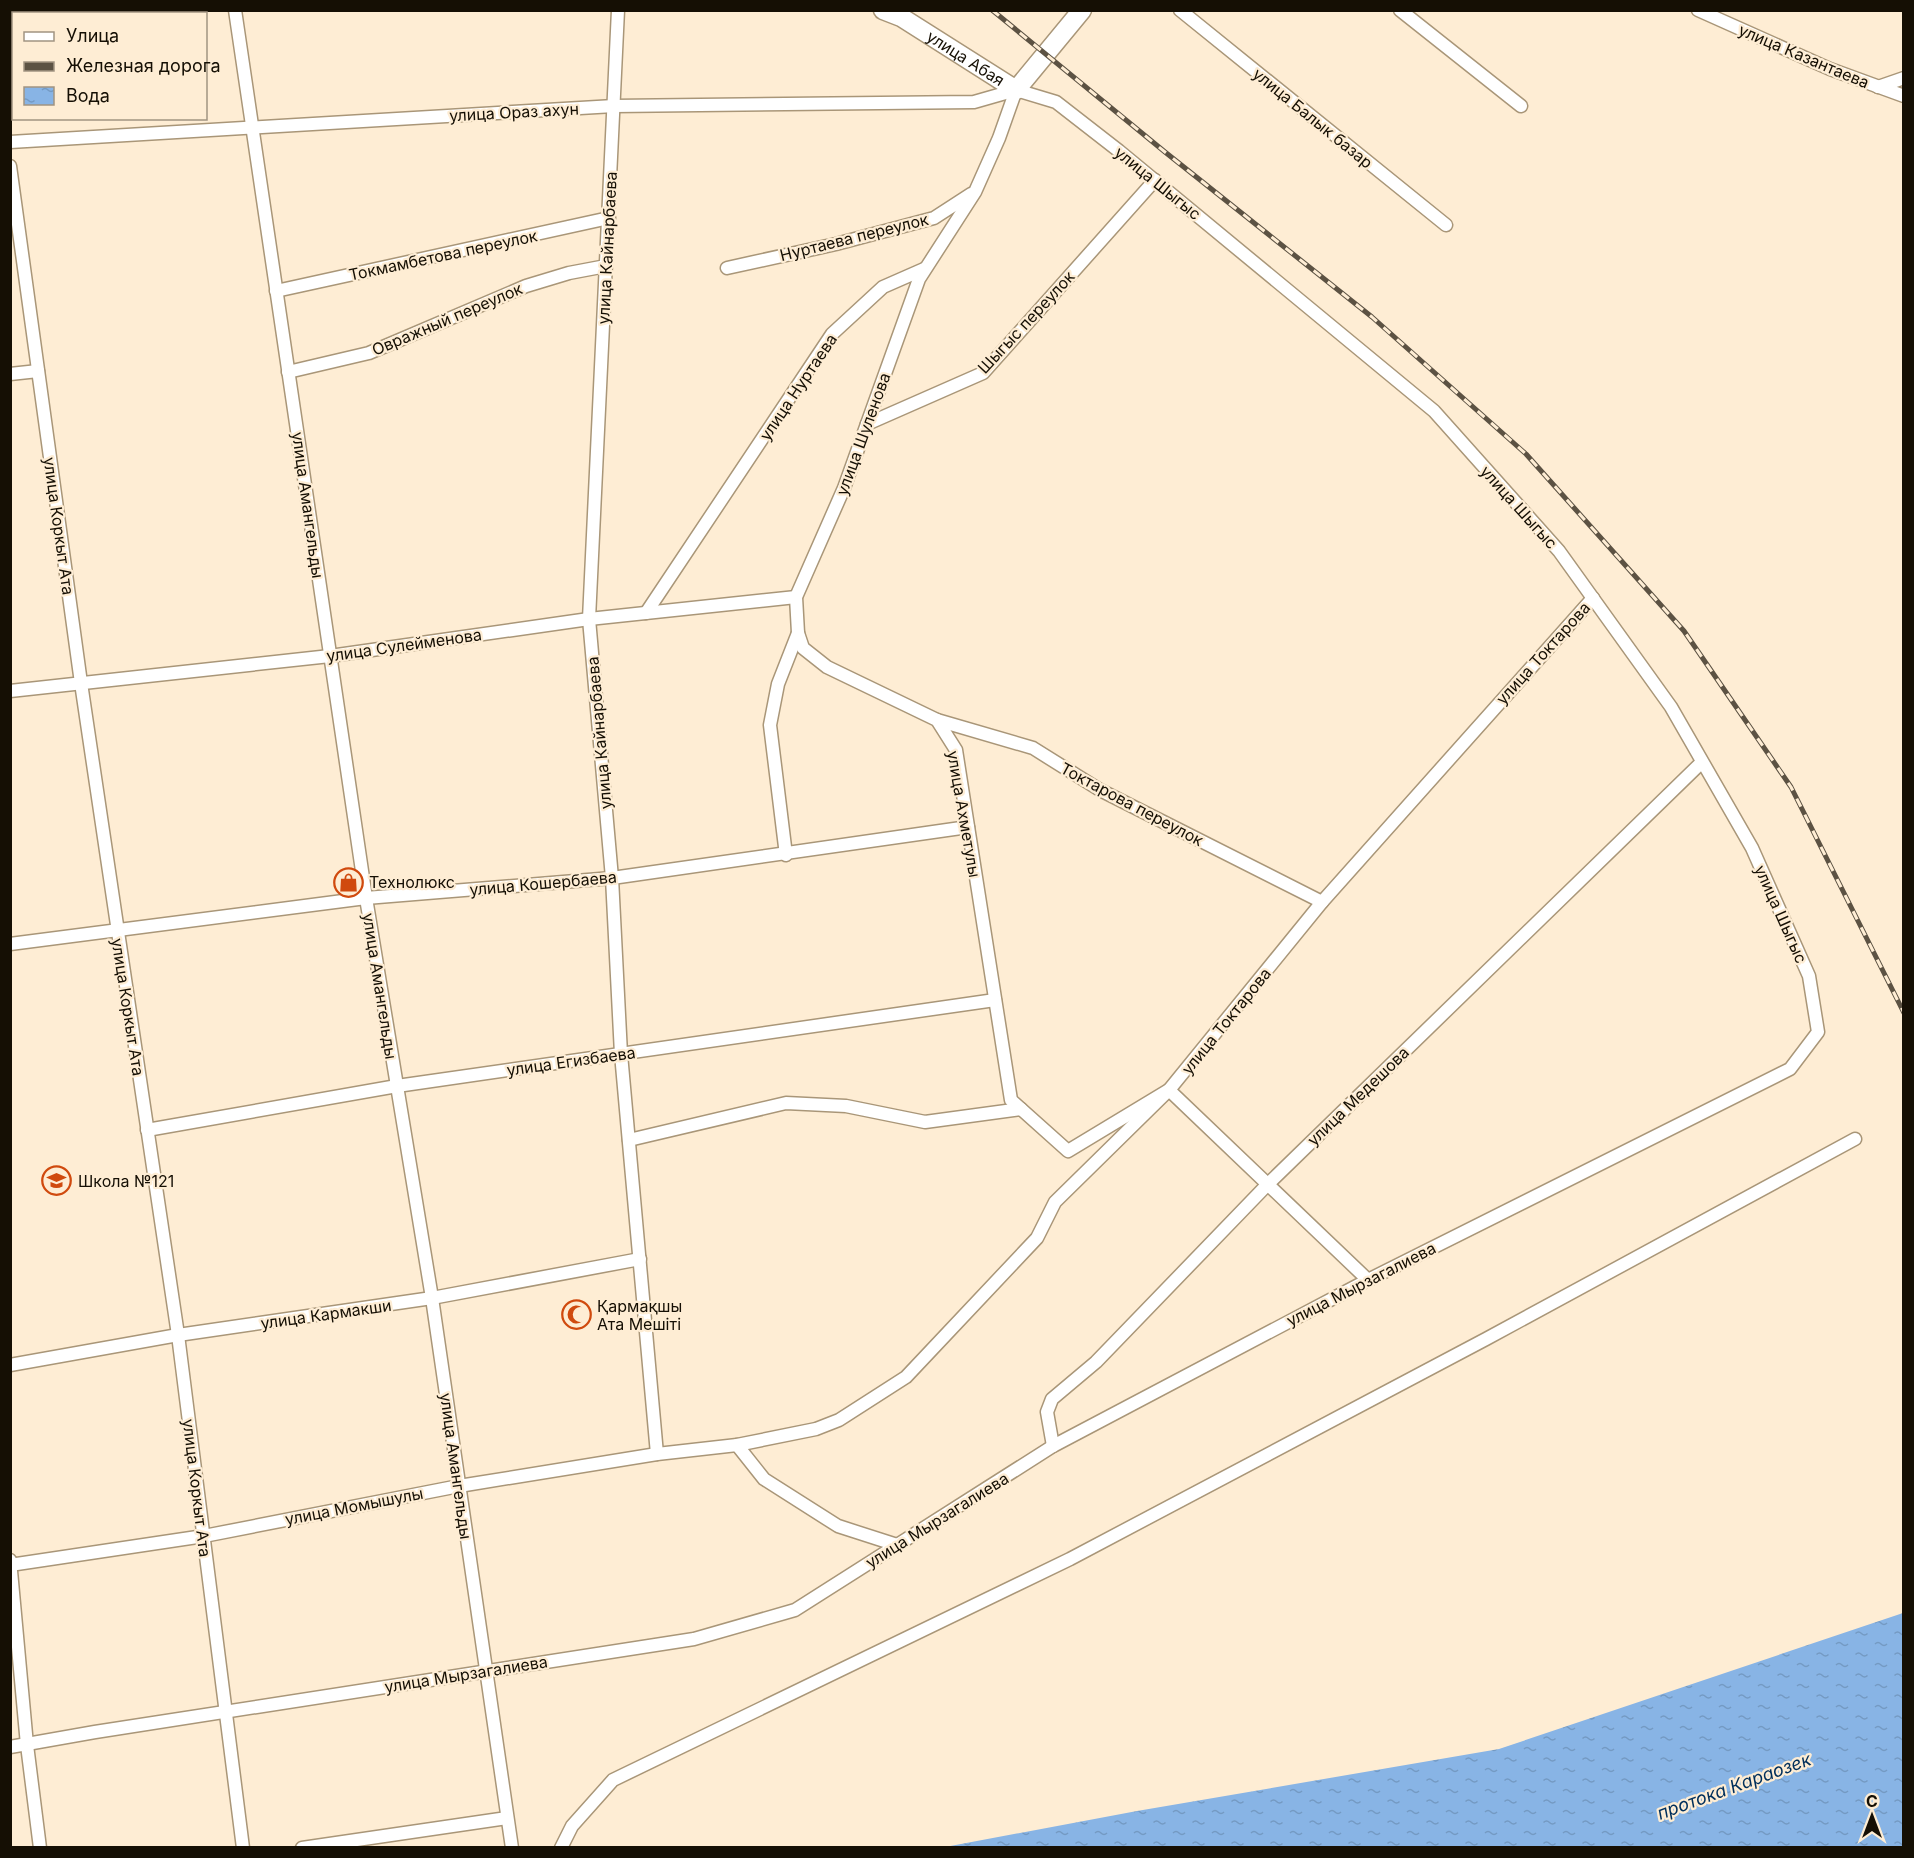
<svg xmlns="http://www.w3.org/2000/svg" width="1914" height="1858" viewBox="0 0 1914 1858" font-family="Inter,sans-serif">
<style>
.water{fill:url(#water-ripples)}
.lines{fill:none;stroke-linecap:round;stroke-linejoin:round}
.street-casing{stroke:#a99678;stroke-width:15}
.secondary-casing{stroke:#a99678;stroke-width:21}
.street{stroke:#fff;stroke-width:12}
.secondary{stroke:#fff;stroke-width:18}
.rail-casing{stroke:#5c5243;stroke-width:5}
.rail{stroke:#feedd4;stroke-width:3;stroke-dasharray:9;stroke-linecap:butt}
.labels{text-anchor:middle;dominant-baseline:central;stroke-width:4.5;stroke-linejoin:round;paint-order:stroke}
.street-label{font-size:16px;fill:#150f04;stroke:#feedd4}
.poi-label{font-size:16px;fill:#150f04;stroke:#feedd4;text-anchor:start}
.water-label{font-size:18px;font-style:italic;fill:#002f5b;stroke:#feedd4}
</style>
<defs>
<pattern id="water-ripples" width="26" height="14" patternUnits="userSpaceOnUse" patternTransform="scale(1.5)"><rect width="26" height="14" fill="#88b4e5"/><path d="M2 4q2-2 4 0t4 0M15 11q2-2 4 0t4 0" fill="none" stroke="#749ac3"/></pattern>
</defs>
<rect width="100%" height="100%" fill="#feedd4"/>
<path class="water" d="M1903 1613 1904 1846 1901 1847H945L1137 1811 1499 1749Z"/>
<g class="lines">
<defs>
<g id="street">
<path d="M235 10 366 898 432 1298 512 1848"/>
<path d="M618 10 589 619 612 878 621 1054 657 1454"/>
<path d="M1180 10 1446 225"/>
<path d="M1400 10 1521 106"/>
<path d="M1698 10 1830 69 1904 96"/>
<path d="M1878 87 1904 78"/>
<path d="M1016 90 999 138 975 192 919 279 844 488 796 597 798 633 803 648 827 667 937 720 956 750 1011 1100 1068 1151 1169 1090 1368 1280"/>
<path d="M10 142 614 106 974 102 1016 90"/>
<path d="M10 166 81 683 178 1335 243 1848"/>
<path d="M727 268 836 244 934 218 971 194"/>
<path d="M276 291 609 218"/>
<path d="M288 372 369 353 526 286 569 273 606 266"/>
<path d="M10 374 38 371"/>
<path d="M867 424 983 373 1155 180"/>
<path d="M646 613 832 334 883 287 924 269"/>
<path d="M10 691 330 656 589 619 796 597"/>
<path d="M937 720 1033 748 1100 790 1322 902"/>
<path d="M786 855 770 725 778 684 798 633"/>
<path d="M10 944 366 898 612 878 968 827"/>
<path d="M147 1130 397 1086 995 1000"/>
<path d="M629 1140 786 1103 846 1106 925 1122 1021 1109"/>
<path d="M10 1365 178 1335 432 1298 640 1259"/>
<path d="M737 1445 764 1479 838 1526 897 1545"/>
<path d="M1053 1446 1047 1412 1052 1399 1096 1362 1267 1185 1702 762"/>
<path d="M10 1560 27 1745 40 1848"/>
<path d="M10 1565 204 1536 459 1486 657 1454 737 1445 816 1429 839 1420 906 1377 1037 1238 1055 1202 1169 1090 1322 902 1593 598"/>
<path d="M10 1747 95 1732 694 1639 795 1610 1053 1446 1368 1280 1790 1069 1818 1032 1809 976 1752 848 1671 707 1559 551 1434 411 1119 151 1056 102 1016 90"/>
<path d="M302 1848 507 1818"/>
<path d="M561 1848 572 1826 613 1780 1070 1559 1486 1339 1855 1139"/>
</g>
<g id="secondary">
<path id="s1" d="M883 10 901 17 1016 90 1082 10"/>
</g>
</defs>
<use href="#street" class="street-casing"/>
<use href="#secondary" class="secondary-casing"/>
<use href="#street" class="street"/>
<use href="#secondary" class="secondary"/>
<defs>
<path id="rail" d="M992 10 1165 152 1372 317 1526 454 1684 631 1791 787 1904 1013"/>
</defs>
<use href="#rail" class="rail-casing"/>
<use href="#rail" class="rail"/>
</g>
<defs>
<symbol id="shop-ring" viewBox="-11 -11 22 22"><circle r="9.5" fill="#feedd4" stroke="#d04a0e" stroke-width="1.5"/><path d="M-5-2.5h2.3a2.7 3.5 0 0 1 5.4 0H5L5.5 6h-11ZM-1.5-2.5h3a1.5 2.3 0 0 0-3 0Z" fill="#d04a0e"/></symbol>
<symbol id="school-ring" viewBox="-11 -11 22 22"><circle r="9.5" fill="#feedd4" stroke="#d04a0e" stroke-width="1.5"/><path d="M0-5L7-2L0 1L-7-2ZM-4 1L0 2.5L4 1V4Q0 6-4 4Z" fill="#d04a0e"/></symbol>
<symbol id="mosque-ring" viewBox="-11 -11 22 22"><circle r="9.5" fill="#feedd4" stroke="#d04a0e" stroke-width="1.5"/><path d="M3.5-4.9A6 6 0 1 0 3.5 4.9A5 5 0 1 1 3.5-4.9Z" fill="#d04a0e"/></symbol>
</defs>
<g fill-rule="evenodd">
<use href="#shop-ring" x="332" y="866" width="33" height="33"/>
<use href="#school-ring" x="40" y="1164" width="33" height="33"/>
<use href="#mosque-ring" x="560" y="1298" width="33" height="33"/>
</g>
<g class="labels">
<g class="street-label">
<text transform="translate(1804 56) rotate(23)">улица Казантаева</text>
<text stroke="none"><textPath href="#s1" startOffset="96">улица Абая</textPath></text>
<text transform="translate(514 112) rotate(-3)">улица Ораз ахун</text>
<text transform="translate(1313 118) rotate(39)">улица Балык базар</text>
<text transform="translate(1158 183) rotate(39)">улица Шыгыс</text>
<text transform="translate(854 237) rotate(-14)">Нуртаева переулок</text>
<text transform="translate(607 248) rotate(-87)">улица Кайнарбаева</text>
<text transform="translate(443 255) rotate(-12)">Токмамбетова переулок</text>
<text transform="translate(447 319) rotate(-23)">Овражный переулок</text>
<text transform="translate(1026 322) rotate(-47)">Шыгыс переулок</text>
<text transform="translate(798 387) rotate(-56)">улица Нуртаева</text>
<text transform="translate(863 434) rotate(-70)">улица Шуленова</text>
<text transform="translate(308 505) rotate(82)">улица Амангельды</text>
<text transform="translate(1519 507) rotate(48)">улица Шыгыс</text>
<text transform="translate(59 526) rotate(82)">улица Коркыт Ата</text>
<text transform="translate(404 645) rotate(-8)">улица Сулейменова</text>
<text transform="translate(1543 653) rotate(-48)">улица Токтарова</text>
<text transform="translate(599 733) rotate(-95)">улица Кайнарбаева</text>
<text transform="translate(1132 804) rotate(28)">Токтарова переулок</text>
<text transform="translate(964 814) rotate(80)">улица Ахметулы</text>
<text transform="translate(543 883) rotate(-5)">улица Кошербаева</text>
<text transform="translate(1781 914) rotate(66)">улица Шыгыс</text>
<text transform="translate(380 986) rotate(81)">улица Амангельды</text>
<text transform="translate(128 1007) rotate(81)">улица Коркыт Ата</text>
<text transform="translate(1226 1021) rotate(-51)">улица Токтарова</text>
<text transform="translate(571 1061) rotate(-8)">улица Егизбаева</text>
<text transform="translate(1358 1096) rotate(-44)">улица Медешова</text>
<text transform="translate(1361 1284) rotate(-27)">улица Мырзагалиева</text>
<text transform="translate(326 1314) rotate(-8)">улица Кармакши</text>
<text transform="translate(456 1466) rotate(82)">улица Амангельды</text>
<text transform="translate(197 1488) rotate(83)">улица Коркыт Ата</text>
<text transform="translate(354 1506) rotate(-11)">улица Момышулы</text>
<text transform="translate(937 1520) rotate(-32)">улица Мырзагалиева</text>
<text transform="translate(466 1674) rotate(-9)">улица Мырзагалиева</text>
</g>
<g class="poi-label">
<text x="369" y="882">Технолюкс</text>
<text x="78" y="1181">Школа №121</text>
<text x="597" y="1306">Қармақшы<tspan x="597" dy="18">Ата Мешіті</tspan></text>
</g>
<g class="water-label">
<text transform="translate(1734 1786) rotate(-20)">протока Караозек</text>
</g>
</g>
<rect width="1914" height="1858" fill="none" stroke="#150f04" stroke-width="24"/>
<rect x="12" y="12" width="195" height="108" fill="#feedd4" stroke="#a19481" stroke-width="1.5"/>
<rect x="24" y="32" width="30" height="9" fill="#ffffff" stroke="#a19481" stroke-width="1.5"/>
<text x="66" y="42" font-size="18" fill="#150f04">Улица</text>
<rect x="24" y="62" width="30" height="9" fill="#5c5243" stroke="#a19481" stroke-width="1.5"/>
<text x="66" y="72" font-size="18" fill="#150f04">Железная дорога</text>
<rect x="24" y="87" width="30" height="18" fill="url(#water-ripples)" stroke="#a19481" stroke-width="1.5"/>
<text x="66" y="102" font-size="18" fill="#150f04">Вода</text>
<g transform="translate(1872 1816)" stroke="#feedd4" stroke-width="4.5" paint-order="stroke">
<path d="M0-4.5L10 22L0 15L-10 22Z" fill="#150f04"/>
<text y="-9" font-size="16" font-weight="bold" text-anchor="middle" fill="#150f04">С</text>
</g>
</svg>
